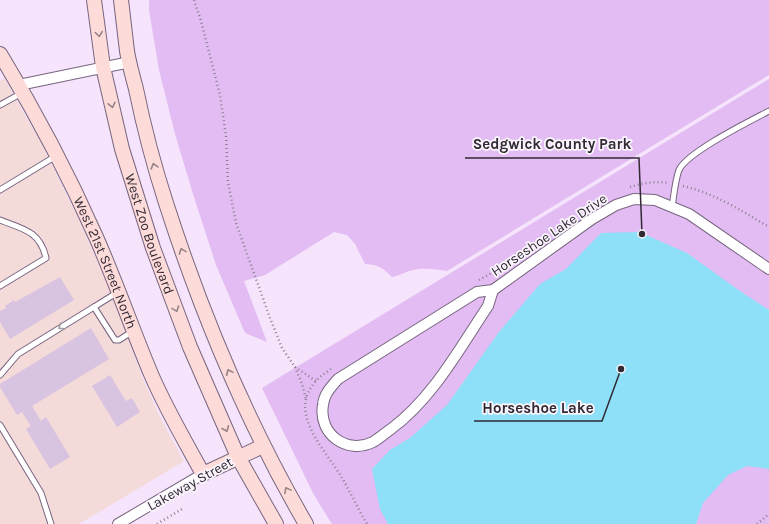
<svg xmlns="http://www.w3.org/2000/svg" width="769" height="524" viewBox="0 0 769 524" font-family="Karla,sans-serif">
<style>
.commercial{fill:#f5dada}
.green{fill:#e2bcf2}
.water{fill:#8ee0f8}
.building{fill:#d8c4e1}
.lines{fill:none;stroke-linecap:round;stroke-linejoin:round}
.lane-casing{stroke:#77657f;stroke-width:7}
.street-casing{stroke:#77657f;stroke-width:12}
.secondary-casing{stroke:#77657f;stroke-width:16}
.path{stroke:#8e8293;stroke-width:2.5;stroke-dasharray:1 3;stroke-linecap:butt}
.lane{stroke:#fff;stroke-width:5}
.street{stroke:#fff;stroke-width:10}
.secondary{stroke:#fddbd9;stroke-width:14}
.oneway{stroke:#978286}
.oneway2{stroke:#a29fa4}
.labels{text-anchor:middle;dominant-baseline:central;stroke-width:3.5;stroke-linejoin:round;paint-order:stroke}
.street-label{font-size:14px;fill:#312934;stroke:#fbf6fd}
.leader{fill:none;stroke:#312934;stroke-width:1.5}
.callout-dot{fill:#312934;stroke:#fbf6fd;stroke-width:1.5}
.callout-label{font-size:15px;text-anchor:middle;font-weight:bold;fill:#312934;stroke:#fbf6fd;stroke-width:3.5;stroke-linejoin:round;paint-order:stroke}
</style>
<rect width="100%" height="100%" fill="#f5e4fc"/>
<path class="commercial" d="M4 78 41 143 78 218 105 279 144 381 160 417 184 461 79 524H0V81Z"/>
<g class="green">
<path d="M149 0H769V75L447 271C436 269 421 267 409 271 403 273 398 276 392 277 382 267 379 265 365 264L355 244 347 235 334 232 265 275 244 281 267 342 245 333 216 265 193 194 175 134 159 70 149 10Z"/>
<path d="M769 79V524H332L314 495 262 388Z"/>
</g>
<path class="water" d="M639 232 687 253 737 289 769 310V469L747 466 728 475 703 503 696 524H388L380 509 372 469 390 450 410 438 447 405 499 332 540 284 566 269 601 233Z"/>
<g class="building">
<path d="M60 277 74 300 10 339 0 322V311L6 308 5 306 14 300 15 302Z"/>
<path d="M91 328 109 359 32 406 41 421 46 417 70 457 50 469 26 429 31 426 22 412 17 415 0 387V384Z"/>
<path d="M110 375 126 401 132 398 140 412 117 427 92 386Z"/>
</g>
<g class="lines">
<defs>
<g id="lane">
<path d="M0 105 22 93"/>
<path d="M0 190 56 156"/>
<path d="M672 207C674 195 675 181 679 170 687 152 750 121 769 111"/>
<path d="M0 220C23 229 40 231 46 258L0 286"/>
<path d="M118 292 94 307 115 340H119L133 331"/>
<path d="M0 375 18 354 94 307"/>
<path d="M0 425 41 493 51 524"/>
</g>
<g id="street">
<path d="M19 85 130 62"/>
<path d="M493 290 488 306C459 349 433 398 391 429 385 433 380 438 373 442 347 455 318 434 323 405 324 394 331 387 338 379L477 292 493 290 592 219 616 205 634 199 655 200 689 214 769 269"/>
<path d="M118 524 203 474"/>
</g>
<g id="secondary">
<path id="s1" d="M94 0 103 67 122 149 153 248 190 347 238 457 276 524"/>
<path d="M121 0C123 17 125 34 127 51 129 64 133 77 136 89 144 128 154 166 166 203 202 315 247 423 306 524"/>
<path id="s2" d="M0 54C36 113 68 174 96 237 116 282 132 329 151 374 166 409 185 441 203 474L263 446"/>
</g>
</defs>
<use href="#lane" class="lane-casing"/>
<use href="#street" class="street-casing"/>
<use href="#secondary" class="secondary-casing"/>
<g class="path">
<path d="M194 0 201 21 220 95 226 136 228 182 236 223 270 318 282 348 295 367 302 384 306 399"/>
<path d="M683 186C714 193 742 211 769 227"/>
<path d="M630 187C643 183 655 181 669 183"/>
<path d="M479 280 508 264"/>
<path d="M295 367 316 381"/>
<path d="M331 369C326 373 320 376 316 381 286 413 326 450 342 478 351 493 358 509 367 524"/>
<path d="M157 524 182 509"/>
<path d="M757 524 769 514"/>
</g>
<use href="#lane" class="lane"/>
<use href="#street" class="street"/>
<use href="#secondary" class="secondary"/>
</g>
<defs><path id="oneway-chevron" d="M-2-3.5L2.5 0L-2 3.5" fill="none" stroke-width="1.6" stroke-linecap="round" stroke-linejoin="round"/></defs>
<g class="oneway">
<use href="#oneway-chevron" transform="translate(99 34) rotate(82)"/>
<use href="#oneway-chevron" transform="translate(112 105) rotate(77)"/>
<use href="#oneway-chevron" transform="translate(154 166) rotate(-106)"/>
<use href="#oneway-chevron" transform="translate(182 251) rotate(-110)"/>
<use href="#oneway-chevron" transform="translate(176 309) rotate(70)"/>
<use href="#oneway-chevron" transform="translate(229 372) rotate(-114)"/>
<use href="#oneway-chevron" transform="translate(226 429) rotate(67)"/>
<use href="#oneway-chevron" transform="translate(287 490) rotate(-118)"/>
</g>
<use class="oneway2" href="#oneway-chevron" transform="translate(61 327) rotate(148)"/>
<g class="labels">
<g class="street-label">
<text stroke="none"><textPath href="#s1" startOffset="241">West Zoo Boulevard</textPath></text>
<text transform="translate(549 235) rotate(-34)">Horseshoe Lake Drive</text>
<text stroke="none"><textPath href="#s2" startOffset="234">West 21st Street North</textPath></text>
<text transform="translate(190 484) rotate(-29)">Lakeway Street</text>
</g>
</g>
<path class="leader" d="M642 234L639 158H465M621 369L602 421H474"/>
<g class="callout-dot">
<circle cx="642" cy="234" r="4"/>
<circle cx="621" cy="369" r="4"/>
</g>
<g class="callout-label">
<text x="552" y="149">Sedgwick County Park</text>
<text x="538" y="413">Horseshoe Lake</text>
</g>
</svg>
